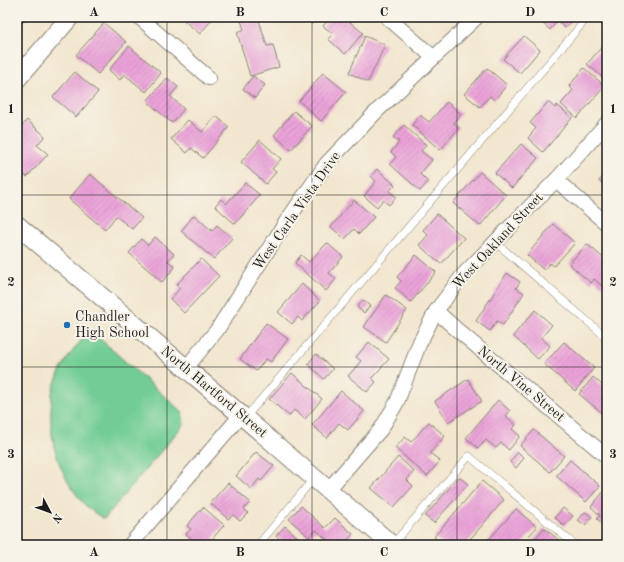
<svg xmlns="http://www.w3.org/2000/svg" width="624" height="562" viewBox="0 0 624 562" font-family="'Old Standard TT',serif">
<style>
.green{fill:#72cd94;stroke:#477458}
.building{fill:url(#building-hatch)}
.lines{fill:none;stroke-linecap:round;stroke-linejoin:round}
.service-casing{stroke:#878175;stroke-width:8}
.minor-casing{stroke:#878175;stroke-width:16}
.tertiary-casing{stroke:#878175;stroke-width:20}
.service{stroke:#fff;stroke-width:7}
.minor{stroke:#fff;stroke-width:14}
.tertiary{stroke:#fff;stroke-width:18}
.grid{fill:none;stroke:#1c1c1c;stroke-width:1;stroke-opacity:0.55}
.poi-dot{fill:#1f6fb2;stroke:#f7f3e8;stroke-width:1.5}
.labels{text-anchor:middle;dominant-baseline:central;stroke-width:4;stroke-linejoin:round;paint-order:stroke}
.street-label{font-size:14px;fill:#1c1c1c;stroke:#f7f3e8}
.poi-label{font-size:14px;fill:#1c1c1c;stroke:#f7f3e8;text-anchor:start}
.neatline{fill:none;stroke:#1c1c1c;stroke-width:1.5}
.grid-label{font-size:13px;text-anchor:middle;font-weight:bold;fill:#1c1c1c}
</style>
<defs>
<pattern id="building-hatch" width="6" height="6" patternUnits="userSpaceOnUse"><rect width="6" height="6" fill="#eaa2d8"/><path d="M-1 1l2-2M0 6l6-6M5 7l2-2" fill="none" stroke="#c88bb9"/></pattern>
</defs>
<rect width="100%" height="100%" fill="#f7f3e8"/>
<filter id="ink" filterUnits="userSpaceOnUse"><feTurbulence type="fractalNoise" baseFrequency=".025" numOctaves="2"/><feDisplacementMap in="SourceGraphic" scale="8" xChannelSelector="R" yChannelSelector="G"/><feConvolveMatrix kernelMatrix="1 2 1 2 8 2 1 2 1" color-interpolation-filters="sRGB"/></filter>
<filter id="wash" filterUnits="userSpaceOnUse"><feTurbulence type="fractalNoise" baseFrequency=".012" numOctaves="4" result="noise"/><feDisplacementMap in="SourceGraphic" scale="16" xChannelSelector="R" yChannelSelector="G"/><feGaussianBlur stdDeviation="0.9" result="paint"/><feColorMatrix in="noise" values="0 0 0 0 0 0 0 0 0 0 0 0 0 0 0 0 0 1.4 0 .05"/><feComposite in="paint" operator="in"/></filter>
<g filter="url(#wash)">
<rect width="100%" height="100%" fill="#f2e6ce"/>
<path class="green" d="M90 330 182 412 184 424 104 519C98 515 91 511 86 506 61 479 49 445 51 408 52 403 51 397 52 393 58 368 74 348 90 330Z"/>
<g id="blocks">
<g class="building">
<path d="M17 17H28L23 22 17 25Z"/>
<path d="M180 17H214L200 34Z"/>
<path d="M251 17H258L267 46 273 45 279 67 250 76 237 32 244 30 241 20Z"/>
<path d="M304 17H318L312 24Z"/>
<path d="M331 17H344L363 33 345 54 328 39 333 34 323 26Z"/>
<path d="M536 17H575L565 28 557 21 550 30Z"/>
<path d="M104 23 126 42 98 74 76 55Z"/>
<path d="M365 36 385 45 368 82 349 73Z"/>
<path d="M524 36 540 50 520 73 503 59Z"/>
<path d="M607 41V81L587 64Z"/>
<path d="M129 46 161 73 146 92 124 74 120 80 109 70Z"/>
<path d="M487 68 507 85 494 100 490 96 480 107 464 94Z"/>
<path d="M584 68 605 86 577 118 561 104 573 90 569 86Z"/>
<path d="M75 72 98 92 76 117 53 97Z"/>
<path d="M323 73 346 92 321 121 299 101Z"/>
<path d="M253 76 265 85 255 98 243 89Z"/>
<path d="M167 78 178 87 170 96 184 109 172 123 147 101Z"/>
<path d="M447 102 461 114 454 123 459 128 440 150 412 125 420 115 429 122Z"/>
<path d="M548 102 555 108 557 105 572 118 543 152 528 138 536 128 530 123Z"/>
<path d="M294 111 312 126 291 150 274 135Z"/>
<path d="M216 116 229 127 203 158 191 148 187 153 171 139 188 120 202 132Z"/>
<path d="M27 120 45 136 37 145 48 154 27 177 17 169V132Z"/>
<path d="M404 125 426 145 421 151 432 160 420 174 428 182 420 191 390 164 396 157 391 152 399 142 393 137Z"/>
<path d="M260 140 281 159 272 169 276 172 266 184 241 162Z"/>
<path d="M521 144 538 158 512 188 495 173Z"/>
<path d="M377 169 395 185 389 191 396 197 389 205 383 200 377 207 364 196 376 181 371 176Z"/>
<path d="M480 172 506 195 480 226 453 203Z"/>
<path d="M607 172V187L599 181Z"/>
<path d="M90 174 142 218 132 229 116 216 105 230 69 199Z"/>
<path d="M245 183 260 195 235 224 215 206 221 199 226 204Z"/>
<path d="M354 200 374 217 359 234 354 229 345 239 331 227Z"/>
<path d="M437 214 464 238 441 264 419 245 428 235 423 230Z"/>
<path d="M194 215 212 231 217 225 232 238 214 259 181 231Z"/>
<path d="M553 224 575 243 554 266 550 263 544 270 527 255Z"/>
<path d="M155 237 174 254 168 261 175 267 162 282 129 253 141 239 148 245Z"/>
<path d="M327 243 343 257 329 273 336 279 326 291 295 263 301 255 309 262Z"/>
<path d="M587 244 607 261V281L602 286 594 279 591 283 569 264Z"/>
<path d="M416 255 436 272 411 302 395 288 401 281 397 277Z"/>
<path d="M201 259 219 276 184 313 170 299 180 288 176 285Z"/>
<path d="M507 273 520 282 516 288 524 293 503 325 497 321 490 331 476 321Z"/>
<path d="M302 284 320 301 302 321 298 317 292 324 278 312Z"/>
<path d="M386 295 407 310 386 342 364 327Z"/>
<path d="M363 300 370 306 364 313 357 307Z"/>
<path d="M535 310 552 325 541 338 550 346 538 359 513 336Z"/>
<path d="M266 323 288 339 271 362 266 359 256 371 240 359Z"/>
<path d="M369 342 389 359 372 378 376 382 367 392 348 376 361 361 356 357Z"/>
<path d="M564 342 594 368 575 391 544 364Z"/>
<path d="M316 354 333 369 324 379 308 364Z"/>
<path d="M292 373 322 399 305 419 294 410 289 416 269 399Z"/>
<path d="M593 377 602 385 607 379V417L579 394Z"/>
<path d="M468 379 482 401 448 422 435 401Z"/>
<path d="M341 391 364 411 348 430 339 423 327 438 312 425Z"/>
<path d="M498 400 510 411 506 416 516 425 512 429 520 436 509 450 501 443 496 448 486 440 478 448 466 438Z"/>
<path d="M429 422 445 436 430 453 440 461 427 476 395 448 405 437 411 442Z"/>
<path d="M534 430 564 456 550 472 520 446Z"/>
<path d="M256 452 274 466 261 481 259 479 251 489 236 476Z"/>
<path d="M518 452 524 458 516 468 510 462Z"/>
<path d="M398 457 414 471 407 480 413 486 394 507 371 488Z"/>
<path d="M570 460 600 486 586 502 556 476Z"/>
<path d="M459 477 468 484 434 523 425 516Z"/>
<path d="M482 481 504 500 465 545H444L434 537Z"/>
<path d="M228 483 250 502 244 509 248 513 240 521 233 515 228 519 210 503Z"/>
<path d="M605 490 607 492V528L597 519 600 515 591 507Z"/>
<path d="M301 506 325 528 335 518 353 534 343 545H333L316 530 309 537 289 519Z"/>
<path d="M203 507 224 525 213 538 218 543 216 545H199L186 534 191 529 187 526Z"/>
<path d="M563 508 573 516 564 526 555 517Z"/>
<path d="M516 509 537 527 521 545H484Z"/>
<path d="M585 512 592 517 585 525 578 520Z"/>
<path d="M285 526 307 545H286L276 536Z"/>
<path d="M544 528 565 545H530Z"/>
<path d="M607 535V545H599Z"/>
</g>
</g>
</g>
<g filter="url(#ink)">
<use href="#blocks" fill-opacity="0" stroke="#878175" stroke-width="1"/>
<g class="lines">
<defs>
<g id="service">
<path d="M495 242 607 338"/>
<path d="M245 418 588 17"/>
<path d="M258 545 314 478"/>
<path d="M392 545 469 456 575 545"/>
</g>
<g id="minor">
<path d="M139 17 209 78"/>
<path d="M387 17 433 57"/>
<path d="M556 180 607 224"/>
<path d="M436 311 455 328 607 457"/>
<path d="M186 368 217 330 286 222 327 163 378 110 477 17"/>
<path d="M328 490 381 429 397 402 420 342 436 311 463 275 556 180 607 123"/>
<path d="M130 545 241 415"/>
</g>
<g id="tertiary">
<path d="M17 79 70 17"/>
<path d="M17 225 241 415 392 545"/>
</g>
</defs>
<use href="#service" class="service-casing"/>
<use href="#minor" class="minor-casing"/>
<use href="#tertiary" class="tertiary-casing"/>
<use href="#service" class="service"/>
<use href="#minor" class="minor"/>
<use href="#tertiary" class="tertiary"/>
</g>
</g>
<path class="grid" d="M167 17V545M312 17V545M457 17V545M17 195H607M17 367H607"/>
<circle class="poi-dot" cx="67" cy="325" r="4"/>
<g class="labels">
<g class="street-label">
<text transform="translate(297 211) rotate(-55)">West Carla Vista Drive</text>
<text transform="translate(498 241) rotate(-47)">West Oakland Street</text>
<text transform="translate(521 384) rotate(40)">North Vine Street</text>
<text transform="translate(214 392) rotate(40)">North Hartford Street</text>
</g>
<g class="poi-label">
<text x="75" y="317">Chandler<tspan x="75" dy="16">High School</tspan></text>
</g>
</g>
<rect width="624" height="562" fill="none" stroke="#f7f3e8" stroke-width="44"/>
<g transform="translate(50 512) rotate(131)" stroke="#f7f3e8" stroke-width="3" paint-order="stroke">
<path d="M0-3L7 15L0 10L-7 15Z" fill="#1c1c1c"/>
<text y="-6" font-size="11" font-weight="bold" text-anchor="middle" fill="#1c1c1c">N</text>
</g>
<rect x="22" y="22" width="580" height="518" class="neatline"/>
<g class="grid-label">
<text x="94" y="16">A</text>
<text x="240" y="16">B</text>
<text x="384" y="16">C</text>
<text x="530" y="16">D</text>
<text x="11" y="113">1</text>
<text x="613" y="113">1</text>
<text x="11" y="286">2</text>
<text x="613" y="286">2</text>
<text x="11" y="458">3</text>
<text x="613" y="458">3</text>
<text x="94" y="556">A</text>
<text x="240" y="556">B</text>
<text x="384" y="556">C</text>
<text x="530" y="556">D</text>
</g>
</svg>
